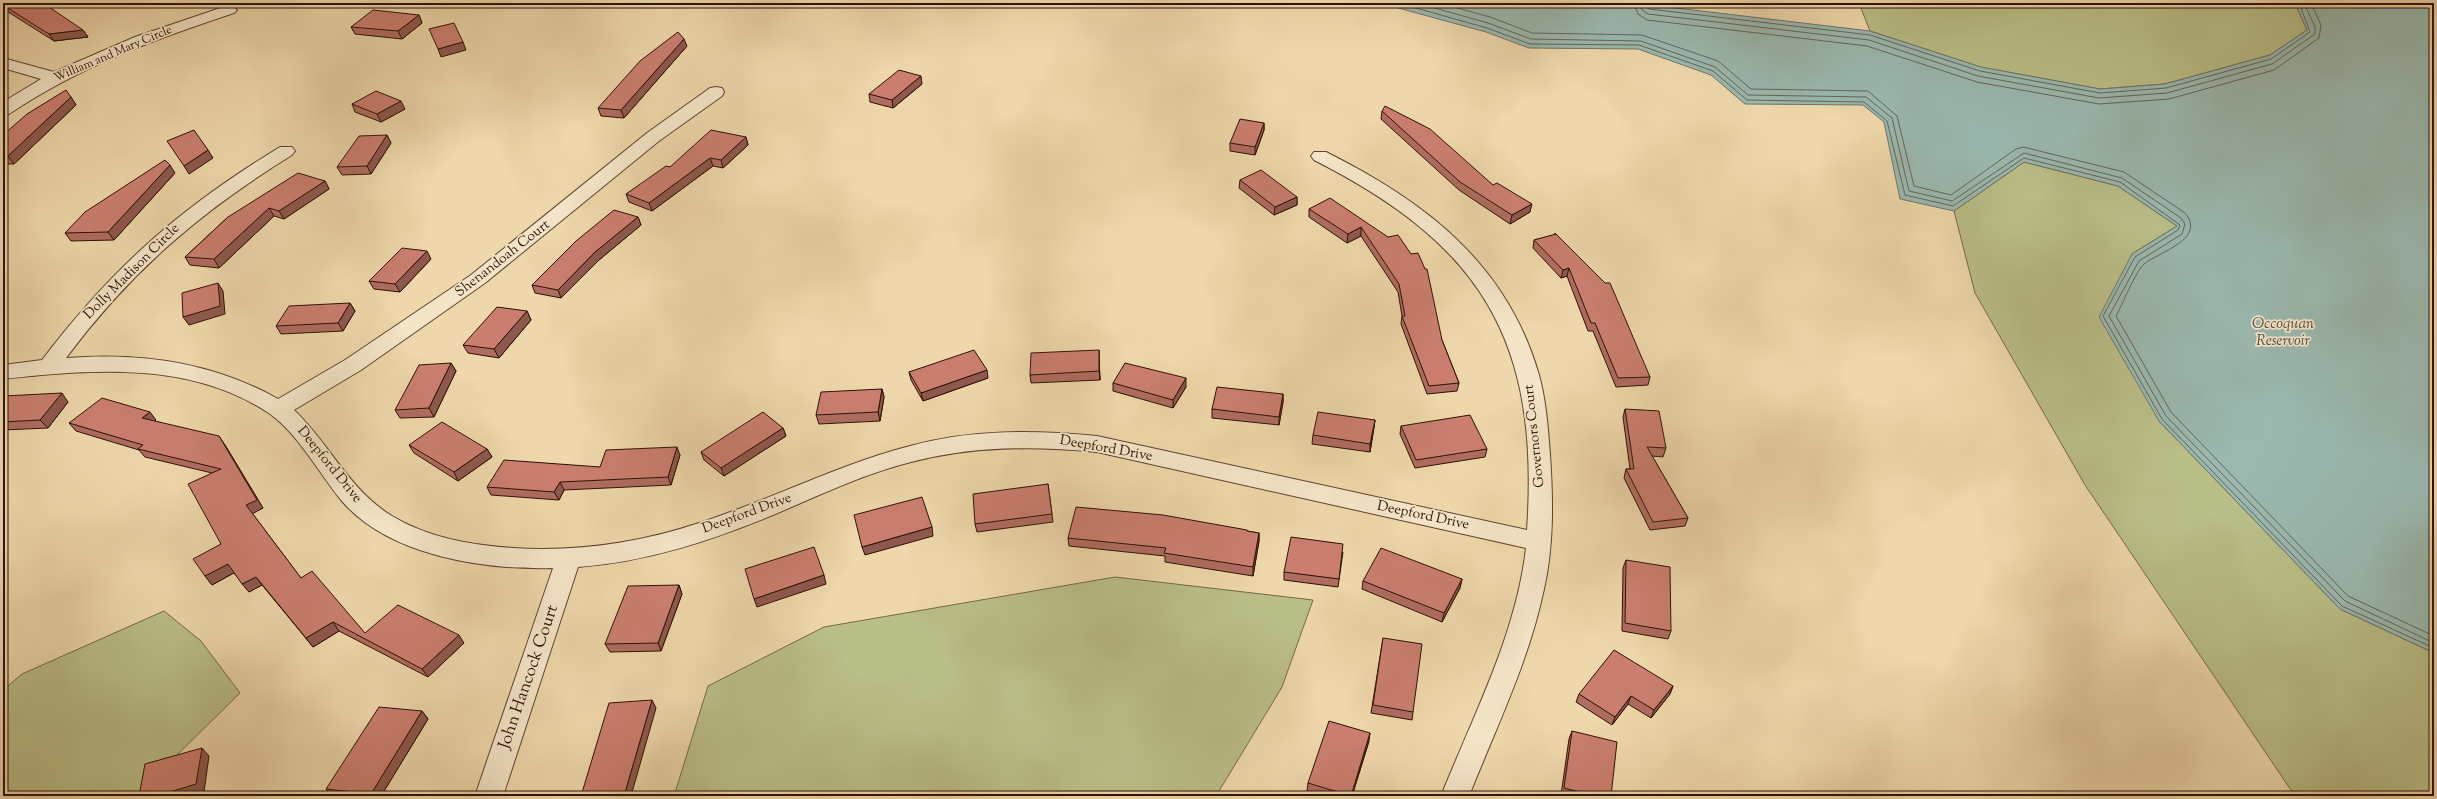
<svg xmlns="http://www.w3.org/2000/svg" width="2437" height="799" viewBox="0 0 2437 799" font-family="'Sorts Mill Goudy',serif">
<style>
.green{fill:#babe87;stroke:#746846}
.water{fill:#9ab8ae;stroke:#6e756b}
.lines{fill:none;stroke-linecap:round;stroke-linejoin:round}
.shore{stroke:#64645a;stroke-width:1}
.street-casing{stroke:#5d422f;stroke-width:2}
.street{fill:#f4e5c8;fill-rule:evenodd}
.wall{fill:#af6c60;stroke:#2d1106}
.shaded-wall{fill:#8e584e;stroke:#2d1106}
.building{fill:#cb7e70;stroke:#2d1106}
.labels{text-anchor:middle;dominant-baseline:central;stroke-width:3.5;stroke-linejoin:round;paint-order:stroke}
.far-street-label{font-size:12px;fill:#2d1106;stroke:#f4e5c8}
.street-label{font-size:14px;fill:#2d1106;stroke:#f4e5c8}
.water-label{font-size:15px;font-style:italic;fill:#534b41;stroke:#f4e5c8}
.near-street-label{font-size:17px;fill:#2d1106;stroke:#f4e5c8}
</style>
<rect width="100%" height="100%" fill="#eed7aa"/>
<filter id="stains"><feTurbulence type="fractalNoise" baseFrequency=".005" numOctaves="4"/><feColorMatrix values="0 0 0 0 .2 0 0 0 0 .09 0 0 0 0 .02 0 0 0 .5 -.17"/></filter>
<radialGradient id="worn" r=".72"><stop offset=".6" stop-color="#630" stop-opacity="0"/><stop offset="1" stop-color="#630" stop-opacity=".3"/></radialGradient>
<g class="green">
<path d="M1859 3H2295L2307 30 2270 55 2165 84 2100 89 1980 67 1870 31Z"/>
<path d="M2024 162 2118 186 2177 226 2132 254 2159 421 2340 609 2434 653V796H2295L2085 485 1975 293 1954 211Z"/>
<path d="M1115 577 1313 600 1282 687 1216 796H674L708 686 824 627Z"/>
<path d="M164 611 201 641 240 693 173 759 148 796H3V690L22 674Z"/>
</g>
<path class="water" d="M1380 3H1634L1870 31 1981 67 2100 89 2165 84 2270 55 2307 30 2295 3H2434V653L2340 609 2159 421 2099 317 2132 254 2177 226 2118 186 2024 162 1954 211 1900 199 1884 122 1863 105 1745 104 1711 75 1638 49 1529 48 1486 32Z"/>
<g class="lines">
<g class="shore">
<path d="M1398 3 1487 28 1530 44 1639 45 1713 71 1747 100 1864 102 1887 121 1905 195 1953 206 2024 158 2120 182 2180 225 2178 230 2135 257 2103 316 2162 419 2342 606 2434 648"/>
<path d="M1417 3 1488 23 1531 39 1641 41 1715 67 1748 95 1866 97 1892 118 1909 191 1952 201 2024 153 2122 178 2181 218 2185 224 2182 234 2139 261 2109 316 2166 416 2345 601 2434 643"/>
<path d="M1439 3 1490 17 1532 33 1642 35 1718 61 1751 89 1868 91 1897 116 1914 186 1951 195 2016 149 2023 147 2124 172 2185 213C2207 239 2159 252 2144 264 2136 271 2122 305 2116 316L2171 412 2348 596 2434 636"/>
<path d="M1634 3 1638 14 1647 20 1867 46 1977 82 2099 104 2169 99 2274 70 2319 38 2321 25 2311 3"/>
<path d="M1640 3 1642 10 1648 14 1869 40 1978 76 2099 98 2167 93 2272 64 2315 34V27L2304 3"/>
<path d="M1645 3 1649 9 1870 35 1980 71 2100 93 2166 88 2271 59 2310 32 2299 3"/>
</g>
<defs>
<g id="street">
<path d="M229 5 234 7 237 10 234 13C155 39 79 67 9 114L3 115V102L41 79 3 68V58L54 72 135 37Z"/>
<path d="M716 87 722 88 724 92 722 96 659 141 485 283 361 370 294 410C329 443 349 490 392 516 429 538 471 545 513 548 577 552 639 543 699 523 770 500 837 465 910 446 971 429 1034 430 1097 436L1527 530C1540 340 1482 245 1314 160L1311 156 1314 152H1326C1426 202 1507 264 1539 375 1546 400 1548 428 1550 454 1553 499 1554 545 1544 589 1529 661 1496 728 1469 796H1441C1473 716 1516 635 1526 548L1097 452C1034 446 972 446 911 462 863 474 818 496 773 515 710 541 646 562 578 567L503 796H475L553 568C484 570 388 556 341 500 319 473 298 434 270 414 192 361 93 369 3 379V365L42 360C113 267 180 208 280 147H292L295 151 292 155C200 212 131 271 66 358 140 352 213 362 278 399L345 360 471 275 647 133 710 88Z"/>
</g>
</defs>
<use href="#street" class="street-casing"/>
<use href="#street" class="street"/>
</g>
<g class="wall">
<path d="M3 3 83 30 88 37 54 41 5 10 3 8Z"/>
<path d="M419 15 422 23 402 39 355 34 351 27Z"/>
<path d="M687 46 624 118 601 116 598 108Z"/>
<path d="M922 84 893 108 870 102 869 94Z"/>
<path d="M71 97 76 105 14 164H3V135Z"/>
<path d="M352 104 405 109 381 122 355 112Z"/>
<path d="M1382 111 1493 185 1530 212 1510 224 1459 190 1381 119Z"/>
<path d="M1264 123V130L1255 155 1230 151V143Z"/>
<path d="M387 135 391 143 371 174 342 175 337 167Z"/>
<path d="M746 137 748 145 723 168 713 166 652 211 629 202 626 194 670 167Z"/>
<path d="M175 173 114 240 71 241 65 233Z"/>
<path d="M1240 180 1297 197V205L1274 215 1239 188Z"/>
<path d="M325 181 329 189 284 219 274 216 219 268 190 265 185 257 228 217Z"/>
<path d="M1309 209 1388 237 1442 340 1459 383 1457 391 1427 394 1401 324 1402 316 1398 292 1361 236 1347 243 1309 217Z"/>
<path d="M638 217 641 225 599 260 561 298 535 293 532 285Z"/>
<path d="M1555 233 1650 377 1648 385 1616 387 1593 331H1588L1567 276 1561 278 1533 248 1534 240 1555 235Z"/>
<path d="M431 259 400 292 374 289 369 281Z"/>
<path d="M350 303 355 311 343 331 281 334 276 326Z"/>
<path d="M527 311 531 320 499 358 468 353 463 345Z"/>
<path d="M1099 358 1100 380 1031 383 1030 375Z"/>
<path d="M451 363 456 371 434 417 400 418 395 410Z"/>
<path d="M909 372 988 378 923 401 911 380Z"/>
<path d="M1113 383 1186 387 1173 408 1113 391Z"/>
<path d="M882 389 884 397 880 421 819 424 816 415Z"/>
<path d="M1283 394V402L1279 425 1212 418V409Z"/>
<path d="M3 396 68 402 48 428 3 430Z"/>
<path d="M1625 409 1666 448 1663 457 1652 456 1688 518 1685 526 1650 530 1624 478 1626 469H1630L1623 417Z"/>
<path d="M156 420 155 421 225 445 263 508 252 513 301 578 365 633 464 643 428 677 339 631 313 647 262 585 249 592 234 573 212 585 205 576 221 544 212 473 145 457 139 450 76 431 69 423Z"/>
<path d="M1375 420 1370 452 1312 444 1313 435Z"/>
<path d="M1401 426 1487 449 1485 457 1415 468 1400 434Z"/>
<path d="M783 428 786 436 724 476 704 460 701 452Z"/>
<path d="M409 445 487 449 492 457 458 481 414 453Z"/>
<path d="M680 455 671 485 564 490 559 500 491 495 487 487 600 467Z"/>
<path d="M1048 484 1053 522 977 532 975 524Z"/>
<path d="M1247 531 1259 533V541L1253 576 1165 562V556L1069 546 1068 538Z"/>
<path d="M1343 552 1338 587 1284 580V572Z"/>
<path d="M1626 560 1671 631 1668 639 1622 631 1623 568Z"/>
<path d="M1462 579 1460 588 1442 622 1362 589 1363 581Z"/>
<path d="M679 585 682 594 661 651 610 652 605 644Z"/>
<path d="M1383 638 1413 712 1412 720 1371 713Z"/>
<path d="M1673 686 1670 694 1651 718 1628 704 1612 725 1576 702 1579 694Z"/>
<path d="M422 711 428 719 381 796H331L326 789Z"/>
<path d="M1572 731 1611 796H1564L1561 795 1569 739Z"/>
<path d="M1369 741 1352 796H1325L1307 791 1308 783Z"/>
</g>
<g class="shaded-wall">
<path d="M419 15 422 23 402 39 398 31Z"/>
<path d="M83 30 88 37 54 41 49 34Z"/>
<path d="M684 39 687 46 624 118 621 110Z"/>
<path d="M463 42 466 50 441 57 438 49Z"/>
<path d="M921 76 922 84 893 108 892 100Z"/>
<path d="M71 97 76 105 14 164 8 156Z"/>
<path d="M401 101 405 109 381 122 377 114Z"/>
<path d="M1264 123V130L1255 155V147Z"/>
<path d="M387 135 391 143 371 174 367 166Z"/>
<path d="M746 137 748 145 723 168 721 160Z"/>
<path d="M208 150 213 158 189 174 184 166Z"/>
<path d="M710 158 713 166 652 211 649 203Z"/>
<path d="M170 165 175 173 114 240 108 232Z"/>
<path d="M3 172 6 176 3 178Z"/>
<path d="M325 181 329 189 284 219 279 211Z"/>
<path d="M1297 197V205L1274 215 1275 207Z"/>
<path d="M1532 204 1530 212 1510 224 1512 215Z"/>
<path d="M269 208 274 216 219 268 214 259Z"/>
<path d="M638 217 641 225 599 260 561 298 558 290 595 252Z"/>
<path d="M1361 227V236L1347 243 1348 234Z"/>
<path d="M427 251 431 259 400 292 395 284Z"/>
<path d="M1569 268 1567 276 1561 278 1563 270Z"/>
<path d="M218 283 223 291 225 314 189 325 183 317Z"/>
<path d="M350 303 355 311 343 331 338 323Z"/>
<path d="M527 311 531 320 499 358 494 349Z"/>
<path d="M1099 350V358L1100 380 1099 371Z"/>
<path d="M451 363 456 371 434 417 429 408Z"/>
<path d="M987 370 988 378 923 401 921 393Z"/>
<path d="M1186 378V387L1173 408V400Z"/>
<path d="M882 389 884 397 880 421 878 412Z"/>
<path d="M62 393 68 402 48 428 40 420Z"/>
<path d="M1283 394V402L1279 425V417Z"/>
<path d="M150 412 156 420 148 426 142 418Z"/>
<path d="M1375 420 1374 428 1370 452V444Z"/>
<path d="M783 428 786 436 724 476 721 468Z"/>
<path d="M219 436 225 445 263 508 252 514 246 505Z"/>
<path d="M677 447 680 455 671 485 668 477Z"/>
<path d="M487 449 492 457 458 481 454 472Z"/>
<path d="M560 482 564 490 559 500 554 492Z"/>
<path d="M932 527 933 536 865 555 862 547Z"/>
<path d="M1259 533V541L1253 576V567Z"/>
<path d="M228 564 235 572 212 585 205 576Z"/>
<path d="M824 575 826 584 757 607 754 599Z"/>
<path d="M256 577 262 585 249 592 242 584Z"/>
<path d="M1462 579 1460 588 1442 622 1444 613Z"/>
<path d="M679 585 682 594 661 651 658 643Z"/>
<path d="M3 605 6 611 3 613Z"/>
<path d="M333 622 339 631 313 647 306 638Z"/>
<path d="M459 635 464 643 428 677 422 669Z"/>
<path d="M1673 686 1670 694 1651 718 1654 710Z"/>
<path d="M1631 696 1628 704 1612 725 1615 717Z"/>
<path d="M652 700 656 708 631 796H624Z"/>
<path d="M422 711 428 719 381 796H372L371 794Z"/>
<path d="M1370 733 1369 741 1352 796H1351Z"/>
<path d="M202 748 209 756 204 792 191 796H157Z"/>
</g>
<g class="building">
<path d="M3 3H43L83 30 49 34 3 5Z"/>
<path d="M373 10 419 15 398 31 351 27Z"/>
<path d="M454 23 463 42 438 49 429 29Z"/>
<path d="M678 32 684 39 621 110 598 108 640 61Z"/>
<path d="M899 70 921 76 892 100 869 94Z"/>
<path d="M66 90 71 97 8 156H3V135L27 114Z"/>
<path d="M376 91 401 101 377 114 352 104Z"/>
<path d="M1385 106 1430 129 1493 185 1497 183 1532 204 1512 215 1460 182 1382 111Z"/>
<path d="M1240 119 1264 123 1255 147 1230 143Z"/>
<path d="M194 130 208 150 184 166 167 141Z"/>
<path d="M711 130 746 137 721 160 710 158 649 203 626 194 666 166 670 167Z"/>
<path d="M387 135 367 166 337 167 359 136Z"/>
<path d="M165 160 170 165 108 232 65 233 85 212Z"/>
<path d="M1261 170 1297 197 1275 207 1240 180Z"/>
<path d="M298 173 325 181 279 211 269 208 214 259 185 257 228 217Z"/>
<path d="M1330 198 1388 237 1398 235 1411 254 1418 253 1425 269H1427L1442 340 1459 383 1429 386 1402 316H1405L1399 284 1361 227 1348 234 1309 209Z"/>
<path d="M614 210 638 217 595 252 558 290 532 285 576 241Z"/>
<path d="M1555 233 1605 283H1610L1650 377 1618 378 1595 323H1591L1569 268 1563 270 1534 240 1556 234Z"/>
<path d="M402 248 427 251 395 284 369 281Z"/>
<path d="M218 283 220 306 183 317 182 293Z"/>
<path d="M350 303 338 323 276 326 289 306Z"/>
<path d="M497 307 527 311 494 349 463 345Z"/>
<path d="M974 350 987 370 921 393 909 372Z"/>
<path d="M1099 350V371L1030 375 1031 353Z"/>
<path d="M451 363 429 408 395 410 419 365Z"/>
<path d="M1125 363 1186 378 1173 400 1113 383Z"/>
<path d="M1217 387 1283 394 1279 417 1212 409Z"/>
<path d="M882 389 878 412 816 415 821 392Z"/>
<path d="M62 393 40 420 3 422V396Z"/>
<path d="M102 398 150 412 142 418 219 436 257 500 246 505 301 578 312 571 365 633 398 605 459 635 422 669 333 622 306 638 256 577 242 584 228 564 205 576 193 559 221 544 188 484 221 469 138 449 143 445 69 423Z"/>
<path d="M1625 409 1659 411 1666 448 1647 447 1688 518 1653 522 1626 469H1634Z"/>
<path d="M763 412 783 428 721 468 701 452Z"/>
<path d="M1318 412 1375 420 1370 444 1313 435Z"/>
<path d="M1470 415 1487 449 1416 460 1401 426Z"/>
<path d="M442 422 487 449 454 472 409 445Z"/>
<path d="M677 447 668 477 560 482 554 492 487 487 504 460 600 467 606 450Z"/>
<path d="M1048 484 1052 514 975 524 973 494Z"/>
<path d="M922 497 932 527 862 547 854 515Z"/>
<path d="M1076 507 1163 515 1247 530V531L1259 533 1253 567 1164 553 1166 548 1068 538Z"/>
<path d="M1291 537 1343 544 1339 579 1284 572Z"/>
<path d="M814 547 824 575 754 599 745 569Z"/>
<path d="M1381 548 1462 579 1444 613 1363 581Z"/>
<path d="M1626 560 1670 567 1671 631 1625 623Z"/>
<path d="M679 585 658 643 605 644 628 586Z"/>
<path d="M1383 638 1422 644 1413 712 1373 705Z"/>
<path d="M1614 650 1673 686 1654 710 1631 696 1615 717 1579 694Z"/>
<path d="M652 700 624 796H581L609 703Z"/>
<path d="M379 707 422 711 371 794 326 789Z"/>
<path d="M1329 721 1370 733 1351 796 1308 783Z"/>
<path d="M1572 731 1617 742 1611 796H1596L1564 788Z"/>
<path d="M202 748 196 784 157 796H139L145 764Z"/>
</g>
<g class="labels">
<g class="far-street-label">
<text transform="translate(113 54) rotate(-23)">William and Mary Circle</text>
</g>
<g class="street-label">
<text transform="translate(503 259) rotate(-38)">Shenandoah Court</text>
<text transform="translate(132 272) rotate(-45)">Dolly Madison Circle</text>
<text transform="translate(1535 436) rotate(-96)">Governors Court</text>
<text transform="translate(1106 449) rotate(10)">Deepford Drive</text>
<text transform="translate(329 465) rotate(51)">Deepford Drive</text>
<text transform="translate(747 514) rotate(-20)">Deepford Drive</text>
<text transform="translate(1423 516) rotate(12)">Deepford Drive</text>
</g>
<g class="water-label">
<text x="2283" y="324">Occoquan<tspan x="2283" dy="17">Reservoir</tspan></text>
</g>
<g class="near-street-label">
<text transform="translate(529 677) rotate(-71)">John Hancock Court</text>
</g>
</g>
<rect width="2437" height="799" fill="none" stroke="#eed7aa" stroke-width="16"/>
<rect x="4" y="4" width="2429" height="791" fill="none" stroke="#2d1106" stroke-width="2"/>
<rect x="8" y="8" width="2421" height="783" fill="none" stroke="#2d1106"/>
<rect width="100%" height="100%" filter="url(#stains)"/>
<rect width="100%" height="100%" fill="url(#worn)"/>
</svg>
